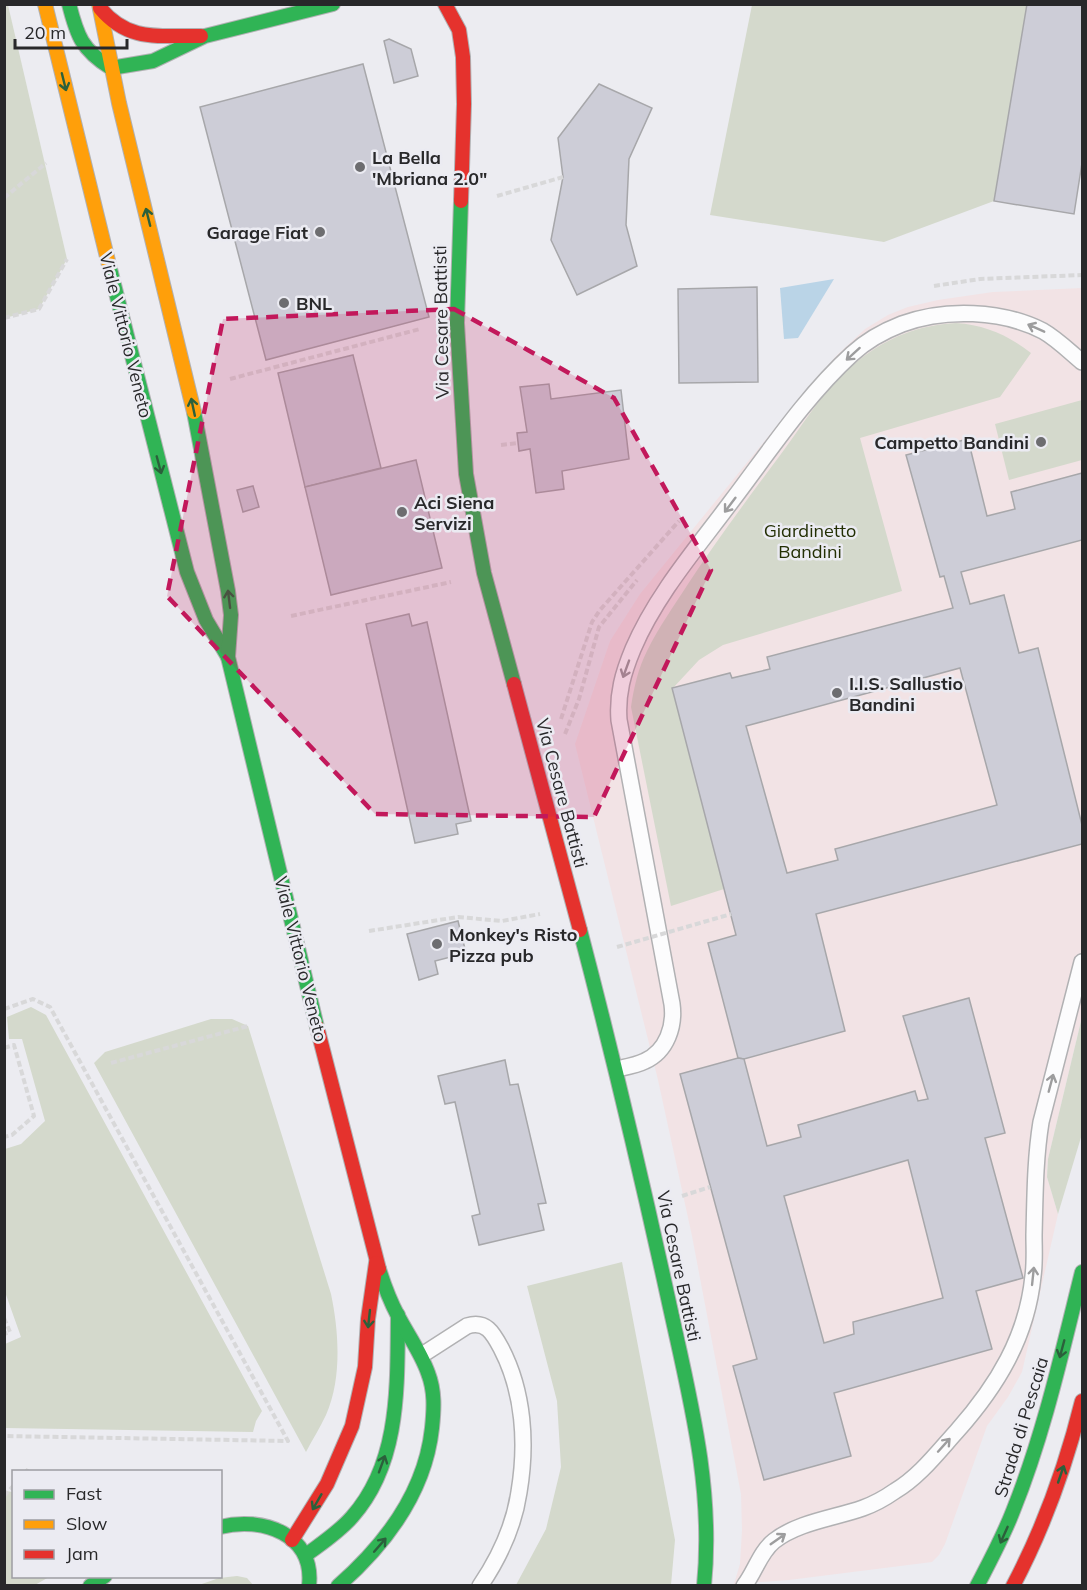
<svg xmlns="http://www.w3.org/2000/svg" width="1087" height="1590" viewBox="0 0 1087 1590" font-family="Mulish,sans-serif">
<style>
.education{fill:#f2e3e5}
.green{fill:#d4d9cc}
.water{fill:#bad4e7}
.building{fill:#cdcdd7;stroke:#a7a7aa;stroke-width:1.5;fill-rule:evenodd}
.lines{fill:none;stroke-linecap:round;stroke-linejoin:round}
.lane-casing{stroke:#b1b1b3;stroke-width:18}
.fast-casing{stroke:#b1b1b3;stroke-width:16}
.slow-casing{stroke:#b1b1b3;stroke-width:16}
.jam-casing{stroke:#b1b1b3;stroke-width:16}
.path{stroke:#d8d8d9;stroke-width:4;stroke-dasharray:6 3;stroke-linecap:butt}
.lane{stroke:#fcfcfd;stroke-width:15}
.fast{stroke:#30b455;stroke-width:14}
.slow{stroke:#ff9f0a;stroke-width:14}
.jam{stroke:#e5322d;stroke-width:14}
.path-bridge{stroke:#d8d8d9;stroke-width:4;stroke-dasharray:6 3;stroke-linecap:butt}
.oneway{stroke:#2b603b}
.oneway2{stroke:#9d9d9e}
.marked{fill:#c2185b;fill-opacity:0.2;stroke:#c2185b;stroke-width:4.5;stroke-dasharray:12 8;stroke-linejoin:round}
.poi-dot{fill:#6d6d70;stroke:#ebebf2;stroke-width:2}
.labels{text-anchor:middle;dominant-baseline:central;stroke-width:5;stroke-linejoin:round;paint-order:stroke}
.poi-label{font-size:18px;font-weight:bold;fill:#28282a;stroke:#ebebf2;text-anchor:start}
.street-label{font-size:18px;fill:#28282a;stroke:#ebebf2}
.park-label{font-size:18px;fill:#232f04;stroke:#ebebf2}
</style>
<rect width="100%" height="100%" fill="#ececf1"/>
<path class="education" d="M1082 288V1017L1048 1159 1047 1177 1058 1214 1022 1372 1008 1397 987 1426 945 1544 939 1555 932 1562 789 1580 734 1584 740 1564 742 1530 741 1494 692 1236 658 1080 575 744 610 641 640 594 802 395 837 355 865 329 888 315 908 307 938 300 993 292Z"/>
<g class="green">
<path d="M8 5 67 259 39 309 5 318 4 5Z"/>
<path d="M752 5H1027L994 201 884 242 710 215Z"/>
<path d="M956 323C985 325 1008 335 1031 353L1000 397 860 438 902 591 723 645 699 660 673 688 724 889 671 906 631 707C634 687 638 669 647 651 658 628 674 606 688 584 717 540 749 497 781 454 805 422 827 384 859 360 888 337 919 325 956 323Z"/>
<path d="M1082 400V460L1009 480 995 424Z"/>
<path d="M31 1007 46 1015 262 1411 256 1421 253 1432 5 1428V1344L21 1337 5 1292V1149L21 1144 45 1121 22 1039H9L7 1017Z"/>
<path d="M1082 1017V1134L1058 1214 1047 1177 1048 1159Z"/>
<path d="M211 1019H232L248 1026 331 1294C339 1332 342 1379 326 1415 320 1428 312 1440 306 1452L94 1063 105 1052Z"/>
<path d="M622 1262 675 1540 671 1585H516L546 1529 561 1467 557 1401 527 1286Z"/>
<path d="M5 1491 13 1492 14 1576 49 1577 35 1585H5Z"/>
<path d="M237 1576 247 1578 253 1585H199L219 1578Z"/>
</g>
<path class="water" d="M834 279 798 338 784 339 780 288Z"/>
<g class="building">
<path d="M1027 4H1082V163L1074 214 994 201Z"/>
<path d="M389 39 411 49 418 76 394 83 384 41Z"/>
<path d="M363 64 429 317 266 360 200 107Z"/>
<path d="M599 84 652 108 629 159 626 225 637 266 577 295 551 240 563 177 558 138Z"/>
<path d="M757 287 758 382 679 383 678 289Z"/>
<path d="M353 355 381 468 305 487 278 373Z"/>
<path d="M549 384 551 399 621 390 629 459 562 471 564 489 536 493 530 449 519 451 517 433 527 432 520 387Z"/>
<path d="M968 439 987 516 1015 509 1011 492 1082 473V540L961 572 970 604 1004 595 1019 653 1038 648 1082 825V844L816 914 845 1031 744 1059 738 1058 708 943 736 935 672 688 730 673 732 678 770 669 767 657 953 608 944 576 940 577 906 455ZM960 668 997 805 835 849 838 860 787 873 746 726Z"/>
<path d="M416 460 442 568 331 595 305 487Z"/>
<path d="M253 486 259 507 243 512 237 490Z"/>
<path d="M409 614 412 626 427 622 471 821 456 824 458 834 415 843 366 624Z"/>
<path d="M458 921 466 953 435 961 438 974 419 980 407 934Z"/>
<path d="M969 998 1005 1133 985 1138 1023 1278 976 1291 992 1349 834 1393 851 1456 764 1480 733 1366 757 1359 680 1074 738 1058 744 1059 767 1146 801 1137 798 1125 915 1091 918 1101 928 1099 903 1016ZM908 1160 943 1298 853 1322 854 1334 824 1343 784 1196Z"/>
<path d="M505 1060 510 1085 518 1084 546 1203 538 1204 544 1230 479 1245 472 1216 480 1214 455 1102 445 1104 438 1076Z"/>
</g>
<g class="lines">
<defs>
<g id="lane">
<path d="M617 1069C626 1067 637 1065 645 1061 667 1051 675 1026 672 1004L619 720C617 694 623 673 633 649 656 595 696 549 731 502 769 452 805 397 852 354 866 341 884 331 902 324 945 308 1002 310 1043 331 1057 339 1070 352 1082 362"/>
<path d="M422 1355 467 1326C486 1320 493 1333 501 1348 524 1392 527 1444 519 1492 514 1526 499 1558 480 1586"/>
<path d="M744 1586C755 1572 760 1552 774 1541 798 1522 835 1518 863 1508 874 1504 885 1498 895 1491 919 1477 938 1452 957 1431 997 1386 1027 1337 1033 1276 1035 1262 1034 1248 1034 1235 1035 1197 1035 1159 1041 1122L1082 962"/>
</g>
<g id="fast">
<path d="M69 4C77 36 82 50 111 68"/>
<path d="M111 68 153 61 205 36 333 4"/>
<path d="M461 201 457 323 466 474 484 573 514 684"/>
<path d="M109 265 187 572 206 620 228 657"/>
<path d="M194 412 228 591 231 615 228 657 317 1027"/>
<path d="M580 930C612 1052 641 1175 668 1298 689 1395 714 1486 704 1586"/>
<path d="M220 1527C262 1516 315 1534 309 1586"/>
<path d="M306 1555C322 1543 339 1532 352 1517 401 1462 397 1384 398 1315"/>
<path d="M90 1586 105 1576"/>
<path d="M338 1586C386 1544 425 1493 432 1428 434 1409 435 1391 428 1373 421 1353 408 1335 398 1316 390 1301 384 1285 379 1269"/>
<path d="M977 1586C990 1561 1003 1537 1013 1511 1044 1434 1062 1352 1082 1272"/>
</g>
<g id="slow">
<path d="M45 4 109 265"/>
<path d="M99 4 119 103 194 412"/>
</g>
<g id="jam">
<path d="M445 4 459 30 463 57 464 104 461 201"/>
<path d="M100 8C129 43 160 35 201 36"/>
<path d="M514 684 580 930"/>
<path d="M317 1027 379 1269"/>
<path d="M292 1540 327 1484 352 1426 365 1367 368 1319 376 1263"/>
<path d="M1013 1586C1044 1527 1066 1466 1082 1401"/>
</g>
</defs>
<use href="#lane" class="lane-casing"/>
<use href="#fast" class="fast-casing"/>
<use href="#slow" class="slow-casing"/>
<use href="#jam" class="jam-casing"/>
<g class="path">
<path d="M497 196 563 177"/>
<path d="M4 198 46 163"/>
<path d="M934 286 980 279 1082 275"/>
<path d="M4 318 39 309 67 259"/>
<path d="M230 379 420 329"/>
<path d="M501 445 518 443"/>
<path d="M291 616 451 582"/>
<path d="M561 719 592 622 600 610 679 521"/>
<path d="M565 734 579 699 599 627 637 580"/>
<path d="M369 931 458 917 502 921 540 914"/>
<path d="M4 1009 33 999 50 1007 288 1441 4 1436"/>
<path d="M4 1048 14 1045 34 1116 12 1135 4 1137"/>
<path d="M111 1063 248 1026"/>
<path d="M682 1196 710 1187"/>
<path d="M4 1318 10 1332 4 1334"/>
<path d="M26 1472 28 1469"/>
<path d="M4 1496 14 1485"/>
</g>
<use href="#lane" class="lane"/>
<use href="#fast" class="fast"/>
<use href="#slow" class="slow"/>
<use href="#jam" class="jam"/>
<path class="path-bridge" d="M617 947 731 914"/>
</g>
<defs><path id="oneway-shaft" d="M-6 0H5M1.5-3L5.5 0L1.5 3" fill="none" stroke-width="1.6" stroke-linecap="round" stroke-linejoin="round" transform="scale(1.5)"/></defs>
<g class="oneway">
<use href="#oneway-shaft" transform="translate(64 82) rotate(76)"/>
<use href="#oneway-shaft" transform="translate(148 217) rotate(-104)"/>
<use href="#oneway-shaft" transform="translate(193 407) rotate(-102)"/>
<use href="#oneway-shaft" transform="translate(159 465) rotate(75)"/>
<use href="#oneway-shaft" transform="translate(229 599) rotate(-97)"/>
<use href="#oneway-shaft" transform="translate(369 1319) rotate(96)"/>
<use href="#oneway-shaft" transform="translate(1062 1349) rotate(105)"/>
<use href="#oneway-shaft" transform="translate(382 1464) rotate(-70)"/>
<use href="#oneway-shaft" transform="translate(1061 1474) rotate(-71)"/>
<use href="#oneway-shaft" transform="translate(317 1502) rotate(120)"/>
<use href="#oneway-shaft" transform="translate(1004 1535) rotate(114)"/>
<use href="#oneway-shaft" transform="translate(380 1545) rotate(-49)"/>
</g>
<g class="oneway2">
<use href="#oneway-shaft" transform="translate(1036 328) rotate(-156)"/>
<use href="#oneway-shaft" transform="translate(853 354) rotate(138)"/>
<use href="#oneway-shaft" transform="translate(730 505) rotate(127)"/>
<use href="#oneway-shaft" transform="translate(626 669) rotate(110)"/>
<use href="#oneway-shaft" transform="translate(1051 1083) rotate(-75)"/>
<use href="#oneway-shaft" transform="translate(1033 1276) rotate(-84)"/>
<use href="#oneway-shaft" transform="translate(944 1445) rotate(-48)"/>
<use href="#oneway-shaft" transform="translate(778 1539) rotate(-35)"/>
</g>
<path class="marked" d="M454 309 614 398 711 570 594 817 375 814 167 596 223 319Z"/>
<g class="poi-dot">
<circle cx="360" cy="167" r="6"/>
<circle cx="320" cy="232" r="6"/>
<circle cx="284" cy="303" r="6"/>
<circle cx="1041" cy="442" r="6"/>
<circle cx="402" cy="512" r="6"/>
<circle cx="837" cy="693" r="6"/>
<circle cx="437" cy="944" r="6"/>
</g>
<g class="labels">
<g class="poi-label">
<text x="372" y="157">La Bella<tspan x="372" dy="21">'Mbriana 2.0"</tspan></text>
<text x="308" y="232" text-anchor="end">Garage Fiat</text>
<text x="296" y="303">BNL</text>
<text x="1029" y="442" text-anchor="end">Campetto Bandini</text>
<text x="414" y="502">Aci Siena<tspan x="414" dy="21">Servizi</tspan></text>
<text x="849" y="683">I.I.S. Sallustio<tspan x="849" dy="21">Bandini</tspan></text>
<text x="449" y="934">Monkey's Risto<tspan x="449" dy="21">Pizza pub</tspan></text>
</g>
<g class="street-label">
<text transform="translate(441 322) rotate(-91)">Via Cesare Battisti</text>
<text transform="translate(126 335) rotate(76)">Viale Vittorio Veneto</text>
<text transform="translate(562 793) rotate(75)">Via Cesare Battisti</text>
<text transform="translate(301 959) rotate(76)">Viale Vittorio Veneto</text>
<text transform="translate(679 1266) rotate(78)">Via Cesare Battisti</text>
<text transform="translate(1021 1427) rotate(-73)">Strada di Pescaia</text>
</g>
<g class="park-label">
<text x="810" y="530">Giardinetto<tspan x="810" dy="21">Bandini</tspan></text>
</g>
</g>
<rect width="1087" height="1590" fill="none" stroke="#28282a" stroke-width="12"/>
<rect x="12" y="1470" width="210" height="108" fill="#ebebf2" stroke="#9d9da2" stroke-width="1.5"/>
<rect x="24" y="1490" width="30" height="9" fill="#30b455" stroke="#9d9da2" stroke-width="1.5"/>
<text x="66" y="1500" font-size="18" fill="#28282a">Fast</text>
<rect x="24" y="1520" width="30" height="9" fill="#ff9f0a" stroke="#9d9da2" stroke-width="1.5"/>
<text x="66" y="1530" font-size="18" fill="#28282a">Slow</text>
<rect x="24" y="1550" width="30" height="9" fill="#e5322d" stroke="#9d9da2" stroke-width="1.5"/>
<text x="66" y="1560" font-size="18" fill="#28282a">Jam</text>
<path d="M15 39v9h112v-9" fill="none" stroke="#28282a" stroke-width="3"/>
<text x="24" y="39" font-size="18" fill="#28282a" stroke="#ebebf2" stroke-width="4.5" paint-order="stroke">20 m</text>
</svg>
